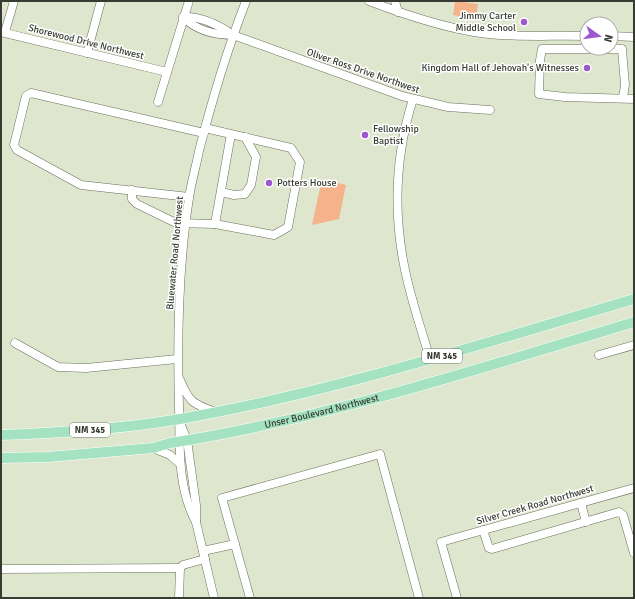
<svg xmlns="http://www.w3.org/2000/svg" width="635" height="599" viewBox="0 0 635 599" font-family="Signika,sans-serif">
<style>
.green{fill:#f4b38a}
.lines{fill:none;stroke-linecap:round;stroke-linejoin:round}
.minor-casing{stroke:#686f5a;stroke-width:9}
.major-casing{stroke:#fff;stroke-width:11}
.minor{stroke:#fff;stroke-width:8}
.major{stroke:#a5e2c1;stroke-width:10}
.poi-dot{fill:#9c59ce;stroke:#fff;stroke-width:1.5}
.labels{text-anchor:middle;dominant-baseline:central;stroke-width:3;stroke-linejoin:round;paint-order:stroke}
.shield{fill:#fff;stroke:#73766f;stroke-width:1}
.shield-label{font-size:9px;font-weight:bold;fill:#373b31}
.poi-label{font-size:10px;fill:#373b31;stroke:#fff;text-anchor:end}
.street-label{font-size:10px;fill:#373b31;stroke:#fff}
</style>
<rect width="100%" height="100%" fill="#dee7ce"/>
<g class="green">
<path d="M455 1 478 4 476 19 453 15Z"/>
<path d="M322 179 346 185 339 219 312 225Z"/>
</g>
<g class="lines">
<defs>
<g id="minor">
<path d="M369 1C403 14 439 26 474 32 511 38 550 35 587 36"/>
<path d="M395 1 398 12"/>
<path d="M183 17C201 16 219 25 233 35L402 96 448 107 490 110"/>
<path d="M183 17C196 30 215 35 233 35"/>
<path d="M1 32 167 72"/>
<path d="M5 32 14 1"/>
<path d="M611 36 634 37"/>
<path d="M87 53 101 1"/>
<path d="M623 98 625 85 622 49H542L540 60 539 94 565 97 634 99"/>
<path d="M413 99C396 153 393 209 404 265 410 297 421 328 430 359"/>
<path d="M158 102 189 1"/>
<path d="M205 128 291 148 300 162 288 227 274 235 215 224 231 134"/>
<path d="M132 190V199L137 204 176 223 215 224"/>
<path d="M221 192 234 195 245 194 251 185 256 157 245 137"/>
<path d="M189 197 81 185 17 150 14 145 26 96 31 93 204 133"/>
<path d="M15 343 58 367 86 368 177 359"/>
<path d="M599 355 634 345"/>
<path d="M180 380C189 402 193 404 215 412"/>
<path d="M180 423 187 440 196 505V522L214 598"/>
<path d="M153 448 170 455 180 464"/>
<path d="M581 503 586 522"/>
<path d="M196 522C177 487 180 446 179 407 177 338 178 267 189 198 191 183 196 167 199 151 212 100 227 50 246 1"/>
<path d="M483 530 489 548 492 549 619 512 623 515 634 553"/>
<path d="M203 551 235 544"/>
<path d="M1 569 180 568"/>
<path d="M179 598 180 568 183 565 205 559"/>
<path d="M250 598 222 498 380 454 419 598"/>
<path d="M457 598 441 542 634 488"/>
</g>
<g id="major">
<path d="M1 435C61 433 121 429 180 419 334 392 484 343 634 299"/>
<path id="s1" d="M1 458 48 457 153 448 170 443C329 418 481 368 634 322"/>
</g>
</defs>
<use href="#minor" class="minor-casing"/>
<use href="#major" class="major-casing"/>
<use href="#minor" class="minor"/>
<use href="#major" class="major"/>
</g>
<g class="poi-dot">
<circle cx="524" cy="22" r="4"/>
<circle cx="587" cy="68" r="4"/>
<circle cx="365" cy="135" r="4"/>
<circle cx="269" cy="183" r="4"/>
</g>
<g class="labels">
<g class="shield">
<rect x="422" y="349" width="40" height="14" rx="3"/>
<rect x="70" y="423" width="40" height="14" rx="3"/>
</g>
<g class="shield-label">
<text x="442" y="356">NM 345</text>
<text x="90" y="430">NM 345</text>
</g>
<g class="poi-label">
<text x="516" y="16">Jimmy Carter<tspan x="516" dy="12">Middle School</tspan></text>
<text x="579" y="68">Kingdom Hall of Jehovah's Witnesses</text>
<text x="373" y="129" text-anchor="start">Fellowship<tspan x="373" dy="12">Baptist</tspan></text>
<text x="277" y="183" text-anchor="start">Potters House</text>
</g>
<g class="street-label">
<text transform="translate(86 42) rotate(14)">Shorewood Drive Northwest</text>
<text transform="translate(363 71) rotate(19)">Oliver Ross Drive Northwest</text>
<text transform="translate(175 253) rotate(-85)">Bluewater Road Northwest</text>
<text stroke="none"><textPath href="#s1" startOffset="325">Unser Boulevard Northwest</textPath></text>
<text transform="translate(535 505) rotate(-16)">Silver Creek Road Northwest</text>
</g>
</g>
<rect width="635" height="599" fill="none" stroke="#373b31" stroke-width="4"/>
<g transform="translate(599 36) rotate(104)"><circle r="19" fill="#ffffff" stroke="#afb1ad"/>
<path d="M0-3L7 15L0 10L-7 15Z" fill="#9c59ce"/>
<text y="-6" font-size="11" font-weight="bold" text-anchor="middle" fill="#373b31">N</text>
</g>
</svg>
